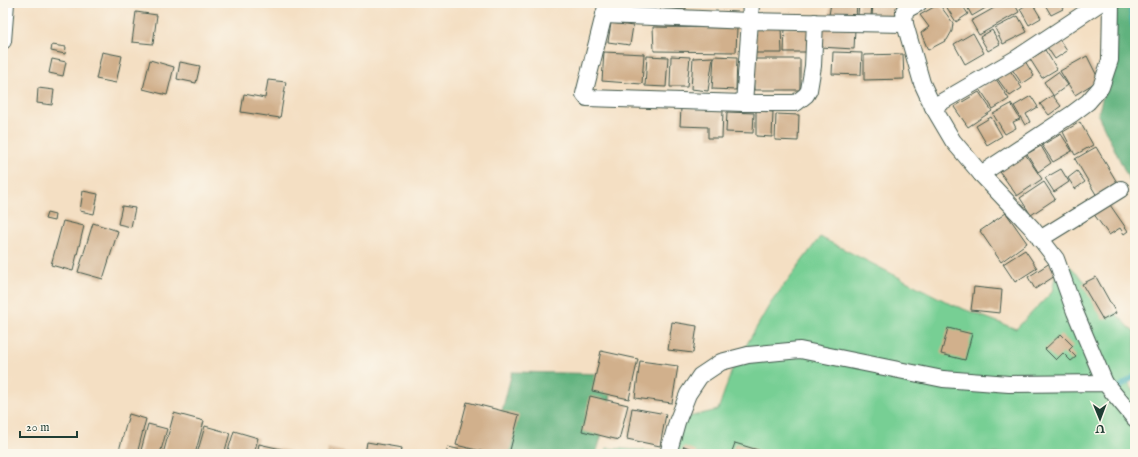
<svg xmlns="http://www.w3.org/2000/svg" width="1138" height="457" viewBox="0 0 1138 457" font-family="'IM FELL English',serif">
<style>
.green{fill:#77cf94;stroke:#4b8664}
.forest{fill:#61b27e;stroke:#407859}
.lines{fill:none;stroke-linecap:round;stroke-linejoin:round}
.stream{stroke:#39abb3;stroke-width:5.5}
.building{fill:#d1b08c}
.minor-casing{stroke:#3f5549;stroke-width:18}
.minor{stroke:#fff;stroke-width:16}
</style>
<rect width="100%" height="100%" fill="#fbf7ec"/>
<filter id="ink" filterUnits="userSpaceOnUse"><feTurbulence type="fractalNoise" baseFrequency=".025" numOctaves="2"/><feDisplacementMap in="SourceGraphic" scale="8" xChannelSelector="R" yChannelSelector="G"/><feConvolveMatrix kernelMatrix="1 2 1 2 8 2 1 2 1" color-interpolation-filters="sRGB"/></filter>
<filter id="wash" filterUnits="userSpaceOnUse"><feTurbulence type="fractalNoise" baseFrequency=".012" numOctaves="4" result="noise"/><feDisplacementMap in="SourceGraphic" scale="16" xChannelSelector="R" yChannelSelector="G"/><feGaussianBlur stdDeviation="0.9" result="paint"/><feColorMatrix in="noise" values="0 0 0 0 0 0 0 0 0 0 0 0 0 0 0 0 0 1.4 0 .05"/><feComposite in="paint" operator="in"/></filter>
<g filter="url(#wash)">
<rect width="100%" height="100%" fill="#f4dfc3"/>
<path class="green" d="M820 237 953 305 1016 329 1052 292 1059 255 1135 333V375L1127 381 1135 393V454H605L607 448 670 452 684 418 718 410 732 370 770 304Z"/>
<g class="forest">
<path d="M1115 3H1135V192L1098 115 1112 60Z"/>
<path d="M512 372 615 374 605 424 596 454H487L499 423Z"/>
</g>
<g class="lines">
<g class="stream">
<path d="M1130 3 1135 37"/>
<path d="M1112 389H1117L1135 376"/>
</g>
</g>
<g id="blocks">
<g class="building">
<path d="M649 3H667L666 7 649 4Z"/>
<path d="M669 3H686V9L669 7Z"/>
<path d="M717 3H742V7L717 6Z"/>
<path d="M831 3H857L856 17 829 15Z"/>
<path d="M859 3H872L871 16 858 15Z"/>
<path d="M873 3H897L896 18 872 16Z"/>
<path d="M944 3H961L968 14 956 22Z"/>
<path d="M965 3H987L989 6 972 16Z"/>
<path d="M1003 3H1014L1019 12 979 35 971 21Z"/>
<path d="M1029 3H1032L1041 18 1029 25 1020 9Z"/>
<path d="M1044 3H1060L1063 9 1051 15Z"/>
<path d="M939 4 953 23 952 31 947 40 928 50 921 33 929 27 920 15Z"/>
<path d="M136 12 157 15 153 44 132 42Z"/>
<path d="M1018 16 1027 32 1003 44 995 28Z"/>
<path d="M611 23 633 26 630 45 608 42Z"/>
<path d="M653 27 737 28 736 52 654 51Z"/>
<path d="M781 27 782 53H755V28Z"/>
<path d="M822 27 855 29 854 49 820 47Z"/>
<path d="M785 28H809L810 52H784Z"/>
<path d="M992 30 1000 44 988 51 980 37Z"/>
<path d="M973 33 984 53 965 64 954 44Z"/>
<path d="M1057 36 1067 51 1055 59 1045 44Z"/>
<path d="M52 45 66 47 65 54 51 51Z"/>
<path d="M1045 50 1057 69 1042 78 1030 59Z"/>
<path d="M102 52 122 56 116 83 96 79Z"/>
<path d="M604 52 644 54 642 84 602 81Z"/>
<path d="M833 52 862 53 861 75 832 74Z"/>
<path d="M903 54 904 79 864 80V55Z"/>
<path d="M647 56 668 57 666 87 645 86Z"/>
<path d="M671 56 690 57 687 87H670Z"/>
<path d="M714 56 737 57 736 90 712 89Z"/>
<path d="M1087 56 1099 80 1075 95 1060 71Z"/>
<path d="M713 57 708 91 691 89 693 58Z"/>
<path d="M52 59 66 62 63 76 49 73Z"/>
<path d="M753 59H800V90H754Z"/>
<path d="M150 60 174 67 167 95 143 89Z"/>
<path d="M1025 61 1034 76 1022 84 1012 69Z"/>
<path d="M180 62 200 66 196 83 177 79Z"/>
<path d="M1009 69 1022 88 1010 96 997 78Z"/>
<path d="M1058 72 1068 85 1053 96 1061 106 1049 115 1040 104 1053 95 1044 82Z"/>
<path d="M996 79 1009 99 993 109 980 89Z"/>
<path d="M268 80 286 82 280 118 241 112 244 94 265 98Z"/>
<path d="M38 88 54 90 52 105 37 103Z"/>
<path d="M979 92 992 111 968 127 954 107Z"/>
<path d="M1031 96 1038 107 1026 114 1030 122 1025 125 1014 106Z"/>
<path d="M1011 104 1020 119 1013 122 1016 128 1005 134 993 114Z"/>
<path d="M681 108 723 110 722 138H708V127L680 126Z"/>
<path d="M756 111 773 112 772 137 756 136Z"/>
<path d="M727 112 754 113 753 133 726 132Z"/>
<path d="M776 114 799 115 798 141 775 140Z"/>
<path d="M991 117 1002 136 987 145 976 126Z"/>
<path d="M1080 122 1093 145 1075 155 1063 132Z"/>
<path d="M1061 134 1072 151 1053 162 1042 145Z"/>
<path d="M1041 146 1051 163 1038 172 1027 154Z"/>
<path d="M1096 147 1118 184 1097 196 1075 159Z"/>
<path d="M1023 151 1042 179 1017 196 998 169Z"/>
<path d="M1061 169 1069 182 1054 192 1045 178Z"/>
<path d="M1077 171 1085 182 1075 189 1068 178Z"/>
<path d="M1044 182 1055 199 1031 215 1020 198Z"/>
<path d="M83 191 98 194 94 214 80 211Z"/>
<path d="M1108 202 1128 231 1124 234 1120 228 1109 235 1093 213Z"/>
<path d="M122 206 135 208 131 227 118 224Z"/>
<path d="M47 213 55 215 54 221 45 219Z"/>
<path d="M1006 213 1027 243 1001 262 980 231Z"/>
<path d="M63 221 84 226 73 271 51 265Z"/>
<path d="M93 223 118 231 103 279 78 272Z"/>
<path d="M1025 250 1037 268 1015 282 1003 264Z"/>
<path d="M1050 263 1058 274 1035 289 1028 277Z"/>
<path d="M1096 277 1116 313 1103 320 1082 284Z"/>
<path d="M974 287 1002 290 1000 313 971 310Z"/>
<path d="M672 322 697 326 693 353 668 350Z"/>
<path d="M948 328 972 334 965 360 941 354Z"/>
<path d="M1061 334 1073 346 1069 350 1076 357 1071 361 1063 353 1056 360 1045 349Z"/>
<path d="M601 351 638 359 629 399 592 391Z"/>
<path d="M640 361 678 366 672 403 635 398Z"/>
<path d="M590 396 628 405 619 440 582 431Z"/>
<path d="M467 402 519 415 509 454H493L456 445Z"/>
<path d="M632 408 666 414 660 446 627 439Z"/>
<path d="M174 413 204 421 195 454H163Z"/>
<path d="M129 414 146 419 137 454H118Z"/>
<path d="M148 424 167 429 160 454H140Z"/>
<path d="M205 426 230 433 224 454H197Z"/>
<path d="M234 431 258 438 254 454H227Z"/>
<path d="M367 442 402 448 401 454H365Z"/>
<path d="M735 443 771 454H731Z"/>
<path d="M259 444 290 451V454H257Z"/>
<path d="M684 446 696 451 695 454H681Z"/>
<path d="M448 447 476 453V454H446Z"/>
<path d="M328 448 349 453V454H327Z"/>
</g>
</g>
</g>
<g filter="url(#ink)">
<use href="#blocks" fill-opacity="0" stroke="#3f5549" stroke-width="1"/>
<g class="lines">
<defs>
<g id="minor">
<path d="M607 3 584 94 587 98 744 103"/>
<path d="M604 15 750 21 751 3"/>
<path d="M815 22 813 66 809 90 806 95 796 103H744L750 21 905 24 904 11 919 3"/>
<path d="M905 24 922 83 933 107 953 141 981 174 1032 228 1056 259 1075 312 1105 383"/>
<path d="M3 41 6 3"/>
<path d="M933 107 1017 58 1100 3"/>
<path d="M981 174 1072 114 1088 102 1101 87 1110 60 1111 3"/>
<path d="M1040 239 1121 189"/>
<path d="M668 454 677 422 688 394 700 376 721 362 748 355 800 350 943 379 1009 384 1105 383 1135 419"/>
</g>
</defs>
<use href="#minor" class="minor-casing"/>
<use href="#minor" class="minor"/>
</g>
</g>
<rect width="1138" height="457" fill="none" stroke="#fbf7ec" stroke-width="16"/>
<g transform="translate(1100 419) rotate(179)" stroke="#fbf7ec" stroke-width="3" paint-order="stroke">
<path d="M0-3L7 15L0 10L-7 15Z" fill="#1f3d34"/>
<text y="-6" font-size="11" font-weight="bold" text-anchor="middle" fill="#1f3d34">U</text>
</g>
<path d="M20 431v6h57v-6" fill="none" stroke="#1f3d34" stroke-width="2"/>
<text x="26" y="431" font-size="12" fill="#1f3d34" stroke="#fbf7ec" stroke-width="3" paint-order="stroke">20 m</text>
</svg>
